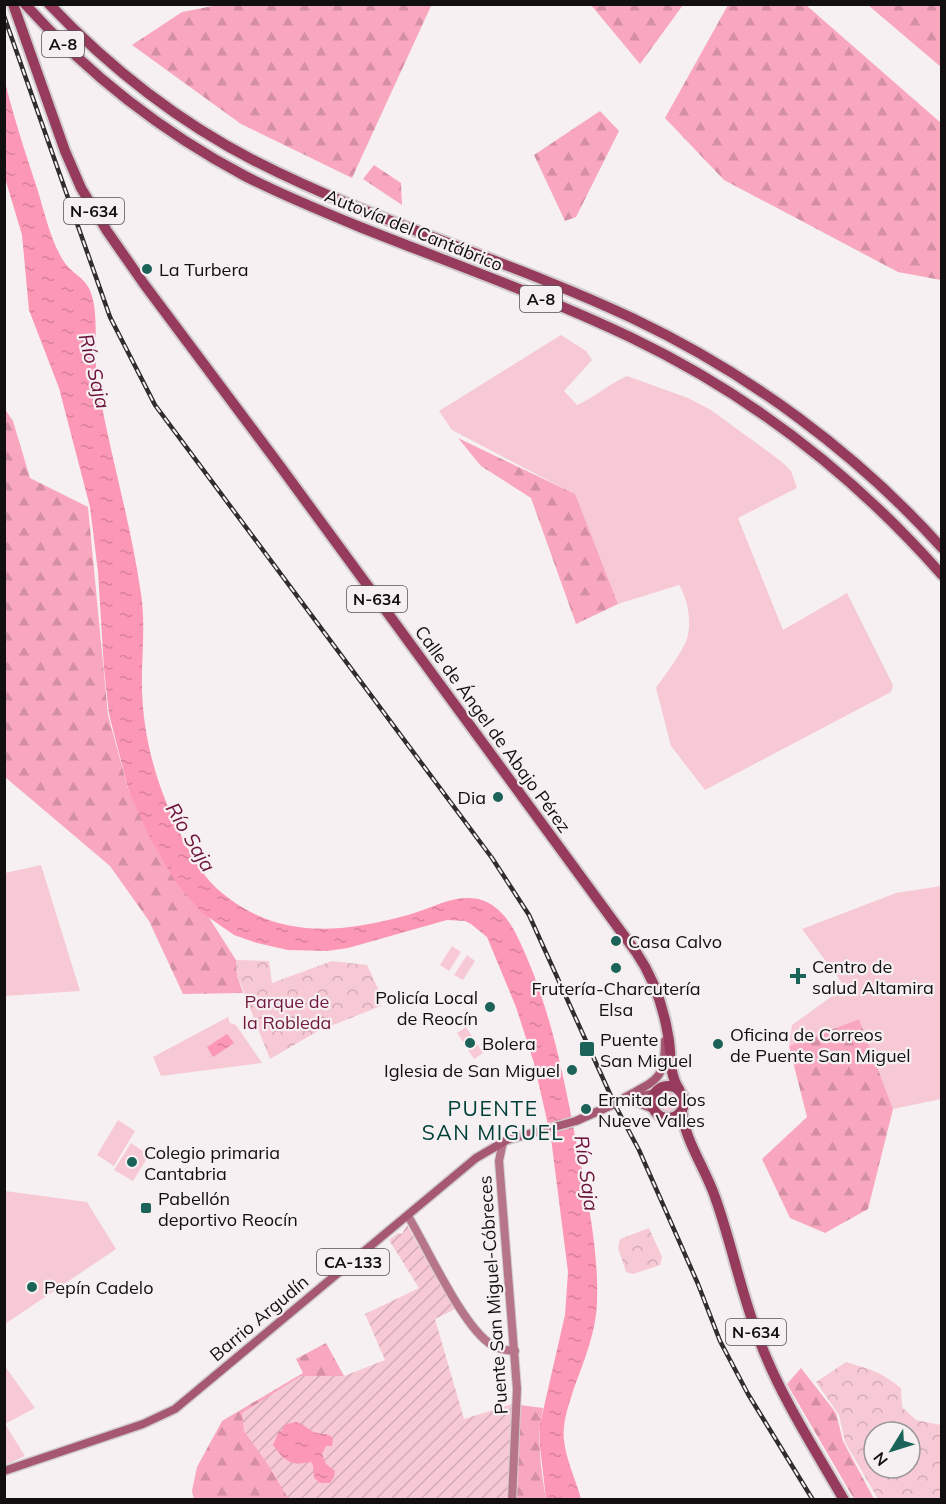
<svg xmlns="http://www.w3.org/2000/svg" width="946" height="1504" viewBox="0 0 946 1504" font-family="Mulish,sans-serif">
<style>
.grass{fill:#f7c9d5}
.forest{fill:url(#forest-firs)}
.park{fill:url(#park-crowns);fill-rule:evenodd}
.garden{fill:url(#garden-furrows)}
.water{fill:url(#water-ripples)}
.lines{fill:none;stroke-linecap:round;stroke-linejoin:round}
.secondary-casing{stroke:#d1ccce;stroke-width:10}
.primary-casing{stroke:#d1ccce;stroke-width:11}
.highway-casing{stroke:#d1ccce;stroke-width:14}
.secondary{stroke:#b77589;stroke-width:8}
.primary{stroke:#a65771;stroke-width:8}
.highway{stroke:#963b5c;stroke-width:10}
.rail-casing{stroke:#2f2d2e;stroke-width:4.5}
.rail{stroke:#f6f0f2;stroke-width:2;stroke-dasharray:7;stroke-linecap:butt}
.poi-dot{fill:#1b6358;stroke:#f6f0f2;stroke-width:2}
.labels{text-anchor:middle;dominant-baseline:central;stroke-width:4.5;stroke-linejoin:round;paint-order:stroke}
.shield{fill:#f6f0f2;stroke:#565254;stroke-width:1.5}
.shield-label{font-size:16px;font-weight:bold;fill:#110f10}
.street-label{font-size:18px;fill:#110f10;stroke:#f6f0f2}
.poi-label{font-size:18px;fill:#110f10;stroke:#f6f0f2;text-anchor:start}
.park-label{font-size:18px;fill:#71193d;stroke:#f6f0f2}
.water-label{font-size:20px;font-style:italic;fill:#6b1339;stroke:#f6f0f2}
.quarter-label{font-size:21px;letter-spacing:1.5px;fill:#014038;stroke:#f6f0f2}
</style>
<defs>
<pattern id="forest-firs" width="22" height="20" patternUnits="userSpaceOnUse" patternTransform="scale(1.5)"><rect width="22" height="20" fill="#f9a7bf"/><path d="M5 1l3.5 6h-7zM16 11l3.5 6h-7z" fill="#d48fa3"/></pattern>
<pattern id="park-crowns" width="20" height="18" patternUnits="userSpaceOnUse" patternTransform="scale(1.5)"><rect width="20" height="18" fill="#f7c9d5"/><path d="M2 6a3 3 0 1 1 6 0M12 15a3 3 0 1 1 6 0" fill="none" stroke="#d3abb6"/></pattern>
<pattern id="garden-furrows" width="10" height="10" patternUnits="userSpaceOnUse" patternTransform="scale(1.5)"><rect width="10" height="10" fill="#f7c9d5"/><path d="M-1 1l2-2M0 10L10 0M9 11l2-2" fill="none" stroke="#d3abb6"/></pattern>
<pattern id="water-ripples" width="26" height="14" patternUnits="userSpaceOnUse" patternTransform="scale(1.5)"><rect width="26" height="14" fill="#fd97b6"/><path d="M2 4q2-2 4 0t4 0M15 11q2-2 4 0t4 0" fill="none" stroke="#d8819b"/></pattern>
</defs>
<rect width="100%" height="100%" fill="#f6f0f2"/>
<g class="grass">
<path d="M561 335 586 351 592 360 564 391 577 405C595 397 609 384 627 376L688 398 711 410 782 462 791 471 797 488 738 518 783 630 847 593 893 685 891 692 705 790 671 746 656 688C664 676 686 648 688 635 691 620 688 599 679 585L618 604 574 494 452 430 439 411Z"/>
<path d="M41 865 80 991 5 996V873Z"/>
<path d="M941 886V1099L893 1109 859 1019 789 1046 792 1025 845 987 802 929 896 893Z"/>
<path d="M452 946 461 952 449 971 440 965Z"/>
<path d="M467 955 475 961 463 980 454 975Z"/>
<path d="M228 1017 230 1023 236 1025 262 1063 161 1076 153 1057Z"/>
<path d="M466 1027 483 1053 474 1059 457 1033Z"/>
<circle cx="668" cy="1102" r="11"/>
<path d="M118 1120 135 1131 114 1166 97 1155Z"/>
<path d="M131 1143 149 1155 133 1181 114 1170Z"/>
<path d="M5 1191 87 1202 116 1249 5 1324Z"/>
<path d="M4 1365 35 1408 5 1424 25 1456 5 1465Z"/>
</g>
<g class="forest">
<path d="M393 4 431 6 352 178 241 124 132 45 182 12 218 5Z"/>
<path d="M591 5H683L640 64Z"/>
<path d="M728 5H806L941 123V280L898 272 724 180 665 118Z"/>
<path d="M868 5H941V68V67Z"/>
<path d="M600 111 619 131 576 217 565 221 534 155Z"/>
<path d="M374 165 401 183 402 205 363 179Z"/>
<path d="M4 408 13 421 30 478 88 507 108 715 129 792 236 960 237 975 243 993 183 994 149 921 110 866 5 777Z"/>
<path d="M458 438 575 494 618 604 576 624 531 498 481 466Z"/>
<path d="M859 1019 893 1109 868 1209 825 1233 790 1218 762 1159 807 1117 789 1046Z"/>
<path d="M326 1343 344 1376H301L271 1469 289 1499H194L192 1491 197 1467 222 1421 303 1373 296 1359Z"/>
<path d="M801 1368 836 1413 843 1441 874 1499H854L787 1384Z"/>
<path d="M512 1404 543 1408C536 1439 541 1469 546 1499L507 1500Z"/>
</g>
<g class="park">
<path d="M236 960 269 961 272 983 332 961 367 965 380 993 381 1006 318 1031 270 1059 237 975Z"/>
<path d="M649 1228 662 1257 660 1265 633 1274 626 1272 618 1248 620 1239Z"/>
<path d="M846 1362C870 1369 881 1372 901 1388L902 1407 916 1420 941 1425V1499H878L845 1442 839 1415 816 1382ZM874 1432H910V1468H874Z"/>
</g>
<path class="garden" d="M407 1225 455 1309 435 1319 464 1419 512 1404 507 1499H289L271 1469 244 1431 242 1413 301 1376H344L385 1360 365 1314 419 1288 389 1240 398 1233 402 1234Z"/>
<g class="water">
<path d="M4 78C13 115 25 152 37 188 44 210 49 235 60 255 72 279 89 273 94 305 98 332 93 358 98 385 110 455 131 523 141 594 146 626 141 659 142 691 144 746 160 795 185 843 195 862 206 880 222 893 279 940 342 933 408 915 427 910 447 898 467 898 489 897 505 913 515 932 547 995 562 1067 575 1136 586 1189 599 1249 597 1303 596 1332 584 1361 574 1388 569 1405 562 1422 564 1440 566 1460 576 1480 581 1499H546L540 1447V1424L565 1315 568 1272 551 1138 534 1063 516 1007 487 937 471 924 465 921 447 920 348 948 327 951 288 950 257 943 234 935 201 912 175 881 151 840 129 792 109 714 104 669 98 572 90 507 59 388 29 310 22 235 5 178Z"/>
<path d="M227 1034 234 1043 213 1057 207 1047Z"/>
<path d="M295 1422C304 1423 306 1429 314 1432 321 1435 327 1432 333 1438L332 1446H326L322 1454 326 1464 335 1471 334 1477 330 1483H320L314 1478 313 1465 311 1462C291 1466 285 1462 273 1445L279 1431H282L284 1425Z"/>
</g>
<g class="lines">
<defs>
<g id="secondary">
<path d="M503 1142 499 1161 517 1389 512 1500"/>
<path d="M408 1216C427 1247 463 1328 492 1345 499 1350 507 1350 515 1351"/>
</g>
<g id="primary">
<path d="M624 1098C656 1080 665 1081 665 1041"/>
<path d="M634 1101 653 1109"/>
<path d="M4 1471 143 1424 175 1409 476 1158 507 1140 576 1121 619 1102 655 1093"/>
</g>
<g id="highway">
<path d="M13 4 65 151 81 188 107 231 144 284 280 466 636 952C653 977 663 1005 668 1035 672 1053 668 1073 679 1089"/>
<path d="M25 4C88 74 162 132 245 176 282 195 321 211 360 227 450 263 542 295 630 337 749 394 855 476 942 575"/>
<path d="M49 4C109 67 177 121 255 161 376 223 509 260 632 318 748 373 856 452 942 548"/>
<circle cx="668" cy="1102" r="16"/>
<path d="M682 1111C684 1139 706 1170 715 1197 732 1244 741 1294 760 1342 781 1397 814 1448 844 1500"/>
</g>
</defs>
<use href="#secondary" class="secondary-casing"/>
<use href="#primary" class="primary-casing"/>
<use href="#highway" class="highway-casing"/>
<use href="#secondary" class="secondary"/>
<use href="#primary" class="primary"/>
<use href="#highway" class="highway"/>
<defs>
<path id="rail" d="M4 16 110 317 155 405 492 858 529 915 615 1105 639 1150 698 1284 720 1341 748 1394 813 1500"/>
</defs>
<use href="#rail" class="rail-casing"/>
<use href="#rail" class="rail"/>
</g>
<g class="poi-dot">
<circle cx="147" cy="269" r="6"/>
<circle cx="498" cy="797" r="6"/>
<circle cx="616" cy="941" r="6"/>
<circle cx="616" cy="968" r="6"/>
<path d="M795 967h6v6h6v6h-6v6h-6v-6h-6v-6h6z"/>
<circle cx="490" cy="1007" r="6"/>
<circle cx="470" cy="1043" r="6"/>
<circle cx="718" cy="1044" r="6"/>
<rect x="579" y="1041" width="16" height="16" rx="3"/>
<circle cx="572" cy="1070" r="6"/>
<circle cx="586" cy="1109" r="6"/>
<circle cx="132" cy="1162" r="6"/>
<rect x="140" y="1202" width="12" height="12" rx="3"/>
<circle cx="32" cy="1287" r="6"/>
</g>
<g class="labels">
<g class="shield">
<rect x="42" y="31" width="42" height="26" rx="4.5"/>
<rect x="64" y="198" width="60" height="26" rx="4.5"/>
<rect x="520" y="286" width="42" height="26" rx="4.5"/>
<rect x="347" y="586" width="60" height="26" rx="4.5"/>
<rect x="317" y="1249" width="72" height="26" rx="4.5"/>
<rect x="726" y="1319" width="60" height="26" rx="4.5"/>
</g>
<g class="shield-label">
<text x="63" y="44">A-8</text>
<text x="94" y="211">N-634</text>
<text x="541" y="299">A-8</text>
<text x="377" y="599">N-634</text>
<text x="353" y="1262">CA-133</text>
<text x="756" y="1332">N-634</text>
</g>
<g class="street-label">
<text transform="translate(414 230) rotate(22)">Autovía del Cantábrico</text>
<text transform="translate(493 729) rotate(54)">Calle de Ángel de Abajo Pérez</text>
<text transform="translate(493 1295) rotate(-94)">Puente San Miguel-Cóbreces</text>
<text transform="translate(259 1318) rotate(-40)">Barrio Argudín</text>
</g>
<g class="poi-label">
<text x="159" y="269">La Turbera</text>
<text x="486" y="797" text-anchor="end">Dia</text>
<text x="628" y="941">Casa Calvo</text>
<text x="812" y="966">Centro de<tspan x="812" dy="21">salud Altamira</tspan></text>
<text x="616" y="988" text-anchor="middle">Frutería-Charcutería<tspan x="616" dy="21">Elsa</tspan></text>
<text x="478" y="997" text-anchor="end">Policía Local<tspan x="478" dy="21">de Reocín</tspan></text>
<text x="730" y="1034">Oficina de Correos<tspan x="730" dy="21">de Puente San Miguel</tspan></text>
<text x="600" y="1039">Puente<tspan x="600" dy="21">San Miguel</tspan></text>
<text x="482" y="1043">Bolera</text>
<text x="560" y="1070" text-anchor="end">Iglesia de San Miguel</text>
<text x="598" y="1099">Ermita de los<tspan x="598" dy="21">Nueve Valles</tspan></text>
<text x="144" y="1152">Colegio primaria<tspan x="144" dy="21">Cantabria</tspan></text>
<text x="158" y="1198">Pabellón<tspan x="158" dy="21">deportivo Reocín</tspan></text>
<text x="44" y="1287">Pepín Cadelo</text>
</g>
<g class="park-label">
<text x="287" y="1001">Parque de<tspan x="287" dy="21">la Robleda</tspan></text>
</g>
<g class="water-label">
<text transform="translate(95 371) rotate(76)">Río Saja</text>
<text transform="translate(191 837) rotate(59)">Río Saja</text>
<text transform="translate(587 1173) rotate(82)">Río Saja</text>
</g>
<g class="quarter-label">
<text x="493" y="1108">PUENTE<tspan x="493" dy="24">SAN MIGUEL</tspan></text>
</g>
</g>
<rect width="946" height="1504" fill="none" stroke="#110f10" stroke-width="12"/>
<g transform="translate(892 1450) rotate(232)"><circle r="28" fill="#f6f0f2" stroke="#9a9698" stroke-width="1.5"/>
<path d="M0-4.5L10 22L0 15L-10 22Z" fill="#1b6358"/>
<text y="-9" font-size="16" font-weight="bold" text-anchor="middle" fill="#110f10">N</text>
</g>
</svg>
